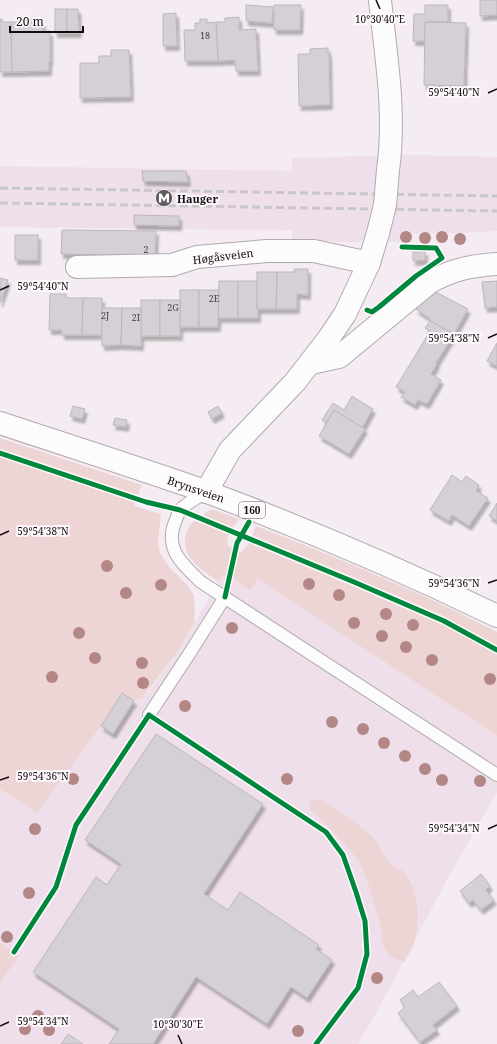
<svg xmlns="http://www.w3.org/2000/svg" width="497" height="1044" viewBox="0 0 497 1044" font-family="'Noto Serif',serif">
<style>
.built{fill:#eedfea}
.green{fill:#eed5d5}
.building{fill:#d5d0d5;stroke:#bcb7bc;filter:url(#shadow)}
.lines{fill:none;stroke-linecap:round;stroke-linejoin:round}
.service-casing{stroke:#b0aaae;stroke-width:14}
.minor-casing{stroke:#b0aaae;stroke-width:24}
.primary-casing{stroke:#b0aaae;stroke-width:24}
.service{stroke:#fdfcfd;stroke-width:12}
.minor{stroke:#fdfcfd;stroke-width:22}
.primary{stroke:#fdfcfd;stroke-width:22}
.rail{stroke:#cac7c9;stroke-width:3;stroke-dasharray:8 4;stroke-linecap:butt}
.minor-bridge-casing{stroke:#b0aaae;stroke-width:24;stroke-linecap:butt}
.minor-bridge{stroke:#fdfcfd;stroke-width:22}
.cycleway-casing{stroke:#fff9fd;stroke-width:8}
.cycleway{stroke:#00873e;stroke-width:5}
.tree{fill:#b28786}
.ticks{fill:none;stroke:#110c0f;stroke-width:1.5}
.labels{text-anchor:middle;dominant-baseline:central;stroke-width:4;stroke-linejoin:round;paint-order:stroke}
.number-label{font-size:9px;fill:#423d40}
.shield{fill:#fff9fd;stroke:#585356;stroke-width:1}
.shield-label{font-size:10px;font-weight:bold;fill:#110c0f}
.poi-label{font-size:11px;font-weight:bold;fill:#110c0f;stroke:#fff9fd;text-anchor:start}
.street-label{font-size:11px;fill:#110c0f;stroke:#fff9fd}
.ticks-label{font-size:10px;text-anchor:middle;fill:#110c0f;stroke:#fff9fd;stroke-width:4;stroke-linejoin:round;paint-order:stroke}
</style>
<defs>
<filter id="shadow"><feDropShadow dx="2.5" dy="4.5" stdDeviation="1" flood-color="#0004"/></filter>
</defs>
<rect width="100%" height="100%" fill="#f4ecf2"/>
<g class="built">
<path d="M411 155 497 157V231L462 233 402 234 400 242H346L292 240V230L0 227V166L292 171V158Z"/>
<path d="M222 575 234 580 250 589 258 579 497 736V792L448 878 374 1017 358 1044H0V789L37 812 101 726 122 693 142 698 149 691 178 651Z"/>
</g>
<g class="green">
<path d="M0 438 142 485 134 506 161 514 158 541 160 553 170 568 187 585 194 595 195 615 194 623 178 651 142 698 134 701 122 693 101 726 37 813 0 789Z"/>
<path d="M212 509 239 519 227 538 228 546 241 552 247 546 256 526C338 558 419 591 497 632V736L258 579 250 590 234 580 223 575 219 582C202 570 180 558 186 534 188 529 189 525 194 521 199 516 206 513 212 509Z"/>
<path d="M320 799C339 812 361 824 376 841 381 846 382 854 387 860 392 867 404 869 408 877 417 892 421 923 415 940 413 947 408 955 404 962L400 961 389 956 383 945 380 924 369 886 359 861 334 832 310 809V802Z"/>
<path d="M0 943 19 955 0 984Z"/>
</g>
<g class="building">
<path d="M480 0H497V15L480 16Z"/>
<path d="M246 5 273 7 272 23 246 21Z"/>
<path d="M274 5H301L300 30H274Z"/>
<path d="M425 5H448V22H425V41H413L414 14H425Z"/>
<rect x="55" y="9" width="12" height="24"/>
<path d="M67 9H78L79 33H67Z"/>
<path d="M176 13 177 46H163V14Z"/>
<path d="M239 17V30L256 29 258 71H236L235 60 218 61 216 22H225V18Z"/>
<path d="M0 19H2V22H11L12 72H0Z"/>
<path d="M23 19H36V22H43V31H50V62H49V71L12 72 11 22H23Z"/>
<path d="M200 19H207V23L216 22 218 61H185L184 30H195V23H200Z"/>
<path d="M425 22 466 23 464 86 424 85Z"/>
<path d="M328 48V53H329L330 105 299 106 298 54H310V49Z"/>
<path d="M111 50H129L131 97 80 98V63H99V56H111Z"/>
<path d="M142 171H186L188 182 143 181Z"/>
<path d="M134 215 179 216V226L134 225Z"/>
<path d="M62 230 156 231 155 256 61 254Z"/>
<rect x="15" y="235" width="23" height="25"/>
<path d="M425 251V260L413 261V252Z"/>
<path d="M294 269H308V295L297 294V309H276L277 272H295Z"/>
<path d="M257 272H277L276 309H257Z"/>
<path d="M0 278 8 280 0 303Z"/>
<path d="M219 281H238V318H218Z"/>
<path d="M238 281H257V309H258V318H238Z"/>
<path d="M497 281V307L485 308 482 282Z"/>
<rect x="180" y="290" width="19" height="37"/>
<path d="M199 290H219L218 327H199Z"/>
<path d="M434 291 468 309 454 334 430 321V319L416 309Z"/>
<path d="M50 294H66V298H83L82 335H62V330H49Z"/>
<path d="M83 298H102V335H82Z"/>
<rect x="141" y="300" width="19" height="36"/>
<rect x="160" y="300" width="20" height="36"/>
<path d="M102 308H122L121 345 102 346Z"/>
<path d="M122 308H141V346L121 345Z"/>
<path d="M430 321 454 334 436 363 437 364 431 374 441 380 427 404 418 400 415 405 401 397 405 392 396 387 430 331 425 328Z"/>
<path d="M497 343V366L487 361Z"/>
<path d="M352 396 373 409 362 428 334 410 326 423 322 420 333 403 344 410Z"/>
<path d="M73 406 85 409 82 419 70 416Z"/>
<path d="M218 406 222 413 212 419 208 412Z"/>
<path d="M334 410 365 429 349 454 319 436Z"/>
<path d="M115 418 127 420 126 427 113 425Z"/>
<path d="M452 475 462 482 466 476 479 485 476 491 488 498 469 526 452 515 449 521 430 510Z"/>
<path d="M497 503V521L489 516Z"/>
<path d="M122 693 134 701 113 734 101 726Z"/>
<path d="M156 734 263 804 204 894 228 910 240 892 319 945 316 949 332 960 307 998 291 987 267 1024 196 977 153 1044H109L119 1029 33 972 96 877 107 885 121 864 85 840Z"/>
<path d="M481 874 490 886 486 890 494 900 481 910 473 900 469 903 460 891Z"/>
<path d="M439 982 457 1006 433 1025 437 1030 420 1042 398 1013 405 1007 400 1000 413 990 418 997Z"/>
<path d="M68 1034 83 1044H61Z"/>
</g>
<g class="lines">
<defs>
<g id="service">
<path d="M206 492C200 496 184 505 180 510 178 513 177 518 175 522 164 549 183 565 201 582L497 775"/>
<path d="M149 715 191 651 225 597"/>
</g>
<g id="minor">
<path d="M380 0C386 57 396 113 388 170"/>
<path d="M77 267 172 265 197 257 267 251H314L369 263"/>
<path d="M311 363 339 357 430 282C454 269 470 266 497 264"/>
<path d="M206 492 230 450 295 382 329 338 345 314 369 263 378 233"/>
</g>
<path id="primary" d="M0 423C69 446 139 468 207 492 306 529 402 570 497 616"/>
</defs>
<use href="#service" class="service-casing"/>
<use href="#minor" class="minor-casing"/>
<use href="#primary" class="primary-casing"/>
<use href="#service" class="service"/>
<use href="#minor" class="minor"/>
<use href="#primary" class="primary"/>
<g class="rail">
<path d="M0 188 497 196"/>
<path d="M0 203 497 211"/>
</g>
<defs>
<path id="minor-bridge" d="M378 233 385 205 388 170"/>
</defs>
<use href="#minor-bridge" class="minor-bridge-casing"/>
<use href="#minor-bridge" class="minor-bridge"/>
<defs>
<g id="cycleway">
<path d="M367 310 372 312 379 307 416 276 442 258 436 248 402 247"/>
<path d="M0 453 146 502 180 510 354 582 444 621 497 650"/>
<path d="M225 597 237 543 249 522"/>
<path d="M14 952 56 887 76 825 149 715 326 832 343 855 356 892 365 921 367 954 358 988 316 1044"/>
</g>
</defs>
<use href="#cycleway" class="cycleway-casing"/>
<use href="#cycleway" class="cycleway"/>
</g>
<g class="tree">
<circle cx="406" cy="237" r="6"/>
<circle cx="442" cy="237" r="6"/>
<circle cx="425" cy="238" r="6"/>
<circle cx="460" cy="239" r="6"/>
<circle cx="107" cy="566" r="6"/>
<circle cx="309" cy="584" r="6"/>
<circle cx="161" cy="585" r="6"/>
<circle cx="126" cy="593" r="6"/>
<circle cx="339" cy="595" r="6"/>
<circle cx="386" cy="614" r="6"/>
<circle cx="354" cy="623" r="6"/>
<circle cx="413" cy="625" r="6"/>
<circle cx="232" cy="628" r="6"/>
<circle cx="79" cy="633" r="6"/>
<circle cx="382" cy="636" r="6"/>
<circle cx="406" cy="647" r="6"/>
<circle cx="95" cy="658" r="6"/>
<circle cx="432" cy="660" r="6"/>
<circle cx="142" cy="663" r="6"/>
<circle cx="52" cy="677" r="6"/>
<circle cx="490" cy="679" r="6"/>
<circle cx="143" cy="683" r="6"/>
<circle cx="185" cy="706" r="6"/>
<circle cx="332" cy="722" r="6"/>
<circle cx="363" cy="729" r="6"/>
<circle cx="384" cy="743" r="6"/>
<circle cx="405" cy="756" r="6"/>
<circle cx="425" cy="769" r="6"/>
<circle cx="73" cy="779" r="6"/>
<circle cx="287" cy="779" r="6"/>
<circle cx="442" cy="780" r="6"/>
<circle cx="480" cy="781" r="6"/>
<circle cx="35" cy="829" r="6"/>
<circle cx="29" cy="893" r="6"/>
<circle cx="7" cy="937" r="6"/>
<circle cx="377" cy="978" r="6"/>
<circle cx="38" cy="1016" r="6"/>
<circle cx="25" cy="1029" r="6"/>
<circle cx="49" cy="1030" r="6"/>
<circle cx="298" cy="1031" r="6"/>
</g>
<path class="ticks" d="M376 0 380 9M488 93 497 89M0 290 9 286M488 338 497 334M0 535 9 531M488 583 497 580M0 780 9 777M488 829 497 825M0 1026 9 1022M178 1035 182 1044"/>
<defs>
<symbol id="metro-disc" viewBox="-11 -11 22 22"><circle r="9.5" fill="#605a5e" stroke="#fff9fd"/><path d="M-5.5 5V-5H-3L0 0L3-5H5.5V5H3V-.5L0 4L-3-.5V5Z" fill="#fff"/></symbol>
</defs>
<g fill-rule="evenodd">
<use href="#metro-disc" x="154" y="188" width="20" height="20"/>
</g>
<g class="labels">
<g class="number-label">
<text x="205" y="35">18</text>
<text x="146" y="249">2</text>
<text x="214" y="298">2E</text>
<text x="173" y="307">2G</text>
<text x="105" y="315">2J</text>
<text x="136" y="317">2I</text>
</g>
<rect class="shield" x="239" y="502" width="26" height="16" rx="3"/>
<g class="shield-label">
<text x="252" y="510">160</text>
</g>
<g class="poi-label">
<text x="177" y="198">Hauger</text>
</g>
<g class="street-label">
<text transform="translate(223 256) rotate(-7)">Høgåsveien</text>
<text transform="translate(196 489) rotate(19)">Brynsveien</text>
</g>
</g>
<g class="ticks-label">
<text x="380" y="23">10°30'40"E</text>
<text x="454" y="96">59°54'40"N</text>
<text x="43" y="290">59°54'40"N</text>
<text x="454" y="342">59°54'38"N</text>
<text x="43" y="535">59°54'38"N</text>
<text x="454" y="587">59°54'36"N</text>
<text x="43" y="780">59°54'36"N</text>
<text x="454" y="832">59°54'34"N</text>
<text x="43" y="1025">59°54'34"N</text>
<text x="178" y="1028">10°30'30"E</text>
</g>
<path d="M10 26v6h73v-6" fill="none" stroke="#110c0f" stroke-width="2"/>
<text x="16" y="26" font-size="12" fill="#110c0f" stroke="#fff9fd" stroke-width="3" paint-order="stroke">20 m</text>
</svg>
